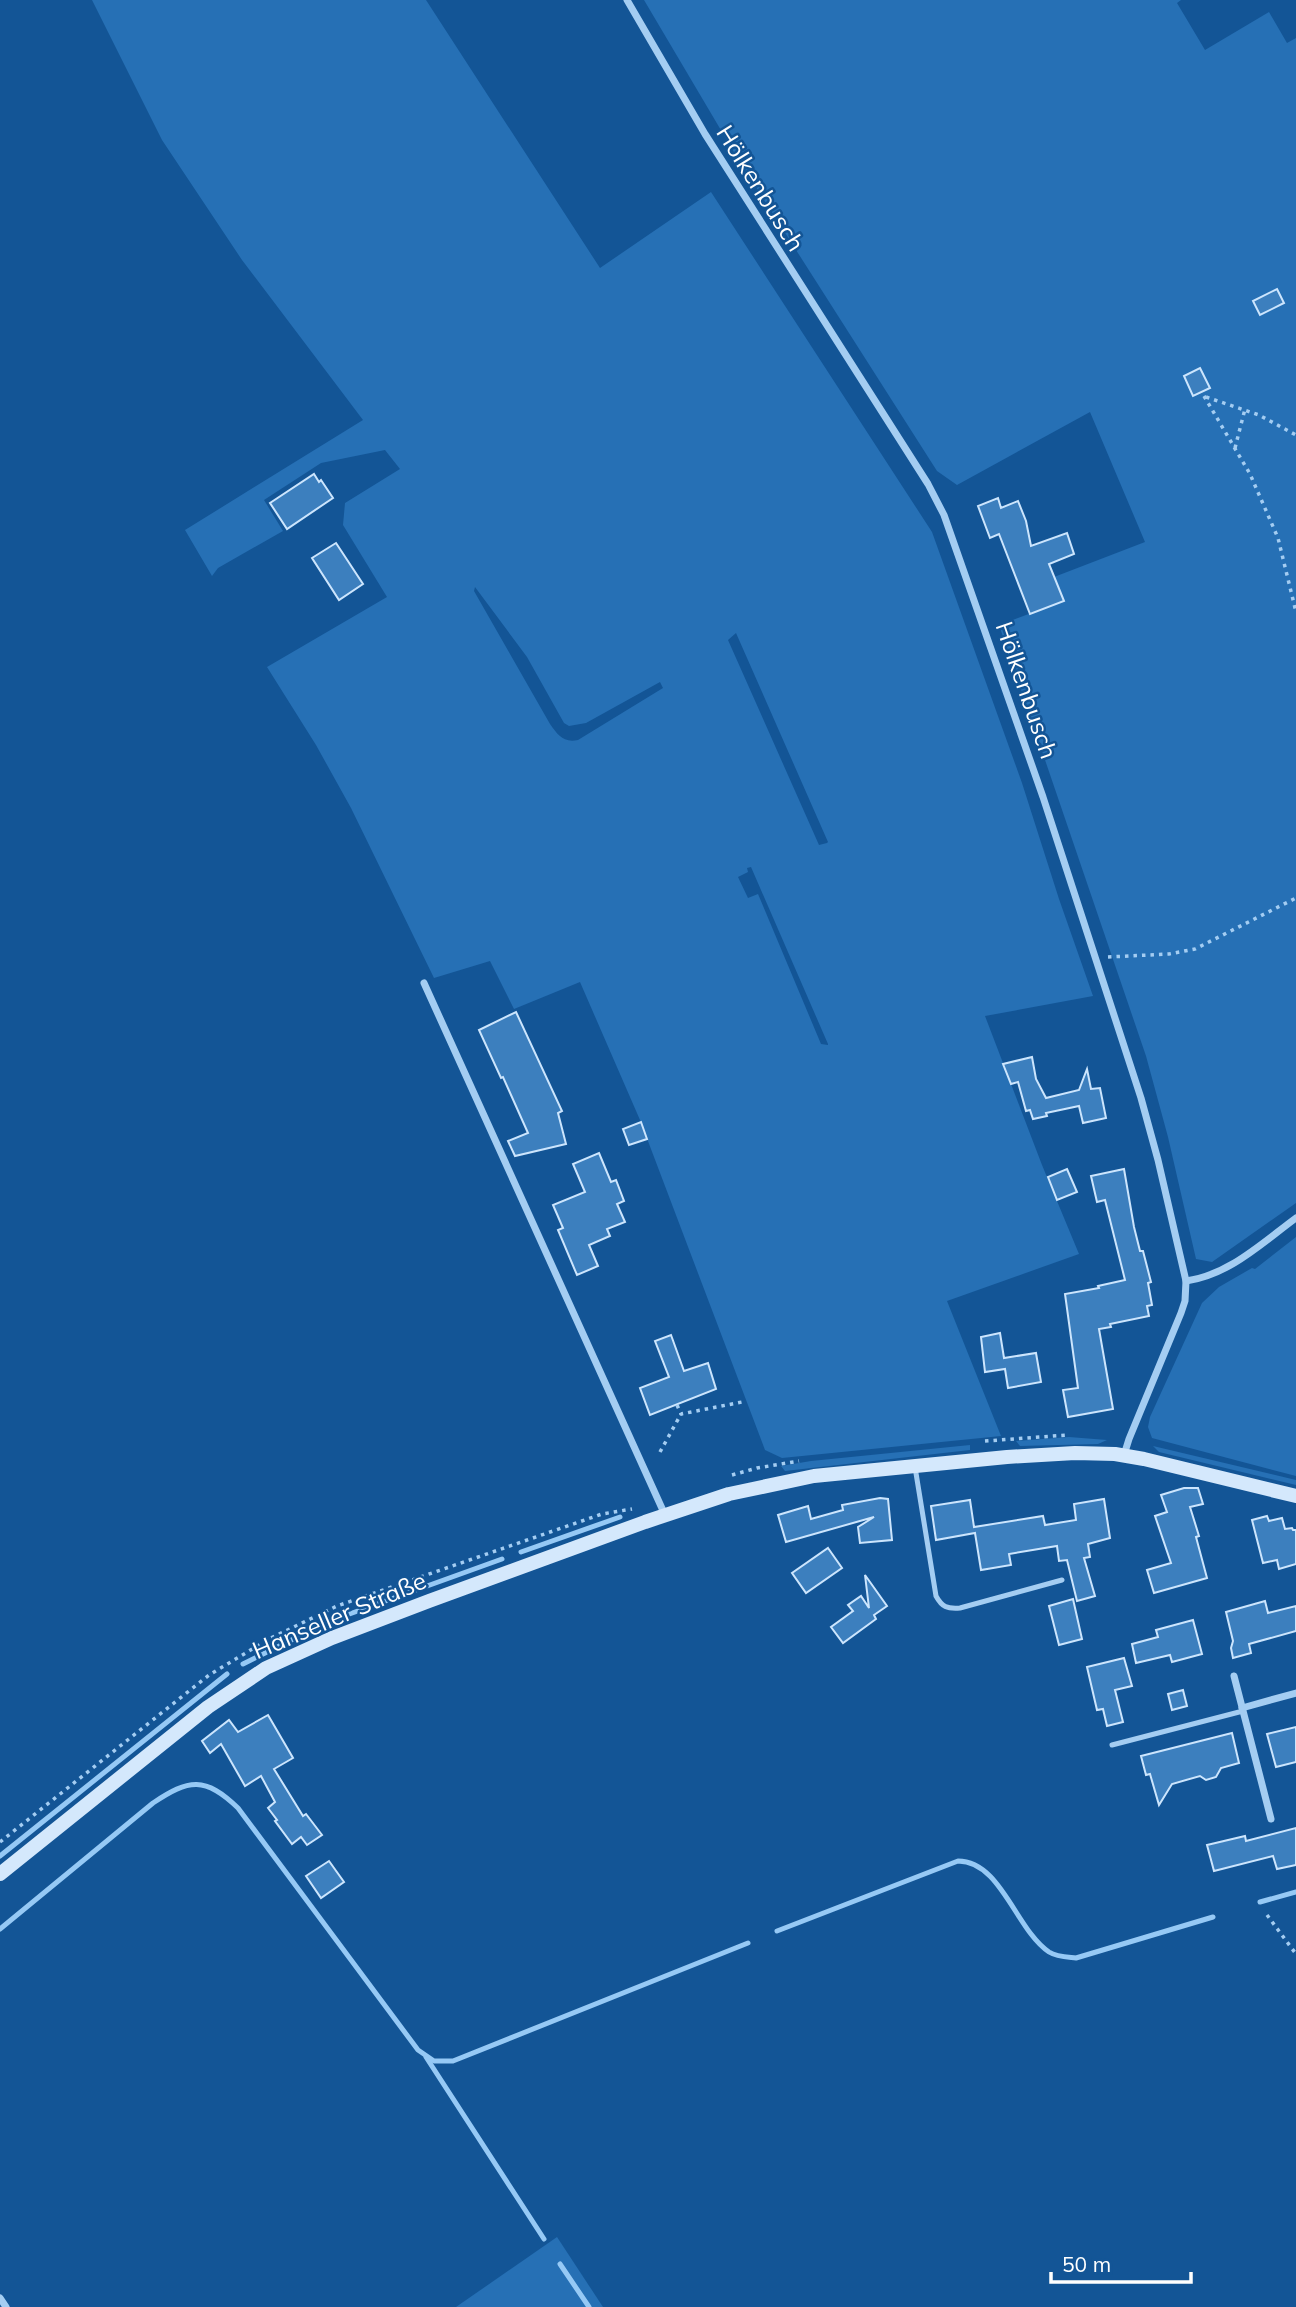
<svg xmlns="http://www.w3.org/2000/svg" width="1296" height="2307" viewBox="0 0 1296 2307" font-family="Mulish,sans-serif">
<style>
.green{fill:#2670b5;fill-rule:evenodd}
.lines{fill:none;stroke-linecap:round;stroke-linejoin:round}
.stream{stroke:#96c9f5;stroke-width:5}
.building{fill:#3c7fbe;stroke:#cce5fd;stroke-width:2}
.path{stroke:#a4cdf2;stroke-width:3.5;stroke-dasharray:3.5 5;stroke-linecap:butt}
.service{stroke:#a4cdf2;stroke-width:5}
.minor{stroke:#a4cdf2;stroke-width:7}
.secondary{stroke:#d4e8fc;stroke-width:14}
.labels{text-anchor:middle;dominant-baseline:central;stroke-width:5;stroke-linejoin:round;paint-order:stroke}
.street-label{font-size:24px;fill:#fff;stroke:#135596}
</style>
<rect width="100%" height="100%" fill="#135596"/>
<g class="green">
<path d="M92 0H426L600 268 711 192 932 532 1022 783 1059 899 1093 996 985 1016 1042 1165 1079 1254 947 1301 1001 1436 782 1458 765 1450 640 1120 580 982 514 1009 490 961 434 978 351 808 316 745 267 667 387 597 343 525 345 503 400 469 385 450 321 463 264 500 283 531 218 568 212 576 185 530 363 420 242 260 162 140ZM475 587 527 657 564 723 569 726 586 723 660 682 663 688 578 740C563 743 558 735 550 724L474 591ZM736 633 828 842 827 843 819 845 728 640ZM751 867 828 1044V1045L821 1044 758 894 748 898 738 877 748 872 747 868Z"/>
<path d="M644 0H1181L1177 3 1205 50 1269 12 1287 43 1296 38V1203L1212 1262 1196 1259 1168 1137 1146 1056 999 625 1063 601 1054 577 1145 542 1090 412 957 485 937 471 738 159Z"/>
<path d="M1296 1237V1476L1152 1438 1148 1427 1150 1417 1202 1303 1219 1287 1252 1268 1255 1269Z"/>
<path d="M1069 1437 1107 1440 1098 1444 1020 1446 1016 1441Z"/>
<path d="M970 1445V1450L785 1471 781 1466 811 1461Z"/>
<path d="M1153 1446 1296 1480V1485L1159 1452Z"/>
<path d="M557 2237 603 2307H456Z"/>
</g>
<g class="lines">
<g class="stream">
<path d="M521 1552 620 1517"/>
<path d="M243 1664 330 1621 502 1559"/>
<path d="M0 1856 227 1674"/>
<path d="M1260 1902 1296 1892"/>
<path d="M0 1929 153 1803C189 1779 205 1776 238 1808L418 2050 434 2061H453L748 1943"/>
<path d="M777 1931 958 1861C1001 1861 1016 1930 1049 1952 1057 1957 1067 1957 1076 1958L1213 1917"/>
<path d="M426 2057 544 2239"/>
<path d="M560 2264 589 2307"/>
</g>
</g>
<g class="building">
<path d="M1277 289 1284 303 1260 315 1253 301Z"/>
<path d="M1200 368 1210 388 1193 396 1184 376Z"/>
<path d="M314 474 319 482 321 480 333 498 287 529 270 503Z"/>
<path d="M998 498 1001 508 1018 501 1026 521 1031 546 1067 533 1074 554 1049 564 1064 601 1030 614 999 534 990 538 978 506Z"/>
<path d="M336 543 363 584 339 600 312 558Z"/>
<path d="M516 1012 562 1111 558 1113 566 1144 515 1156 508 1141 528 1133 503 1077 501 1078 479 1030Z"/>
<path d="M1032 1057 1036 1079 1046 1098 1079 1090 1087 1069 1091 1089 1100 1088 1106 1118 1083 1123 1079 1106 1046 1113 1047 1116 1033 1119 1030 1110 1026 1111 1018 1082 1011 1084 1003 1064Z"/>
<path d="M641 1122 647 1139 629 1145 623 1129Z"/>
<path d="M599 1153 611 1182 616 1180 624 1201 617 1204 625 1222 607 1229 610 1236 589 1245 598 1266 577 1275 558 1230 563 1228 553 1205 585 1192 573 1164Z"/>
<path d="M1067 1169 1077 1192 1057 1200 1048 1177Z"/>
<path d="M1124 1169 1134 1227 1140 1251H1143L1151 1282 1148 1283 1152 1305 1147 1306 1149 1316 1110 1324 1111 1327 1099 1329 1113 1409 1068 1417 1063 1390 1078 1388 1065 1294 1099 1288 1098 1286 1125 1280 1105 1200 1097 1202 1091 1176Z"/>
<path d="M1000 1333 1004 1358 1036 1353 1041 1382 1008 1388 1005 1369 985 1372 981 1337Z"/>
<path d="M671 1335 684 1371 708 1363 716 1389 650 1415 640 1388 669 1377 655 1341Z"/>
<path d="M1184 1488H1198L1203 1504 1190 1507 1199 1536 1196 1537 1207 1578 1154 1593 1147 1570 1171 1563 1155 1516 1167 1512 1161 1495Z"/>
<path d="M880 1498 888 1499 892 1540 860 1543 858 1527 874 1517 786 1542 778 1515 808 1506 811 1519 843 1510 842 1505Z"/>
<path d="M1104 1499 1110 1538 1088 1544 1090 1557 1084 1558 1095 1596 1077 1601 1067 1560 1059 1561 1057 1546 1009 1554 1011 1565 981 1570 975 1533 936 1540 931 1506 970 1500 974 1527 1043 1516 1045 1525 1076 1520 1074 1504Z"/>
<path d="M1267 1516 1269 1521 1282 1518 1285 1529 1292 1528 1293 1530H1296V1564L1279 1569 1277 1560 1263 1563 1252 1520Z"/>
<path d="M828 1548 842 1568 806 1593 792 1573Z"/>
<path d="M865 1575 887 1606 874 1615 876 1619 843 1643 831 1627 853 1611 848 1605 861 1596 869 1608Z"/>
<path d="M1073 1599 1082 1639 1059 1645 1049 1606Z"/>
<path d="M1265 1601 1268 1613 1296 1606V1631L1249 1644 1251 1653 1233 1658 1231 1648 1233 1641 1226 1612Z"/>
<path d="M1193 1620 1202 1654 1172 1662 1170 1655 1136 1663 1132 1644 1158 1637 1156 1630Z"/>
<path d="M1124 1658 1132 1686 1115 1690 1123 1722 1107 1726 1103 1709 1097 1710 1087 1667Z"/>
<path d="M1183 1690 1187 1706 1172 1710 1168 1694Z"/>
<path d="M268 1715 293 1758 274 1769 303 1816 306 1814 322 1835 307 1845 301 1837 292 1844 275 1821 277 1820 268 1808 275 1802 261 1776 245 1786 221 1744 210 1753 202 1741 229 1720 238 1732Z"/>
<path d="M1296 1727V1762L1276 1767 1267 1734Z"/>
<path d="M1232 1733 1239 1763 1221 1768 1216 1777 1206 1780 1200 1776 1172 1784 1159 1805 1150 1774 1146 1775 1141 1756Z"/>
<path d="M1296 1828V1865L1277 1869 1273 1856 1214 1871 1207 1845 1245 1836 1246 1841Z"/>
<path d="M329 1861 344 1882 321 1898 306 1876Z"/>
</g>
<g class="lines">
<g class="path">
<path d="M1204 396 1250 474 1278 538 1296 612"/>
<path d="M1206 397 1259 415 1296 435"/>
<path d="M1235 448 1245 409"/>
<path d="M1108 957 1169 954 1195 949 1296 898"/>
<path d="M677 1405 681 1414 742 1402"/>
<path d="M985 1441 1068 1435"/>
<path d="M660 1452 681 1414"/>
<path d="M732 1475 757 1468 799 1461"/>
<path d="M0 1842 209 1675 269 1639 337 1606 602 1514 632 1509"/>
<path d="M1267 1915 1296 1954"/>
</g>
<g class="service">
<path d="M915 1467 936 1596C942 1607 947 1609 960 1608L1062 1580"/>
<path d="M1112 1745 1243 1711"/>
</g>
<g class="minor">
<path d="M627 0 705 134 928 484 944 515 1043 797 1141 1098 1158 1160 1186 1281 1185 1301 1181 1313 1129 1439 1124 1455"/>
<path d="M424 983 665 1515"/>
<path d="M1186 1281C1229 1275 1262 1243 1296 1218"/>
<path d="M1234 1676 1271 1819"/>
<path d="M1242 1708 1296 1693"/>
<path d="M0 2298 6 2307"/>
</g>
<path class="secondary" d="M0 1874 208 1707 266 1668 332 1638 429 1601 645 1522 729 1494 814 1476 1007 1457 1075 1453 1115 1454 1144 1459 1296 1496"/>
</g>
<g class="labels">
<g class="street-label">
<text transform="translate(761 188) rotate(58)">Hölkenbusch</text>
<text transform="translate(1027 690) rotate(71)">Hölkenbusch</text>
<text transform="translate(339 1615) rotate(-23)">Hanseller Straße</text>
</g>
</g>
<path d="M1051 2272v10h140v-10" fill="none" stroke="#ffffff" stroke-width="3.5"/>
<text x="1062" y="2272" font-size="21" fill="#ffffff" stroke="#135596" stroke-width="5" paint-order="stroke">50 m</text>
</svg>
